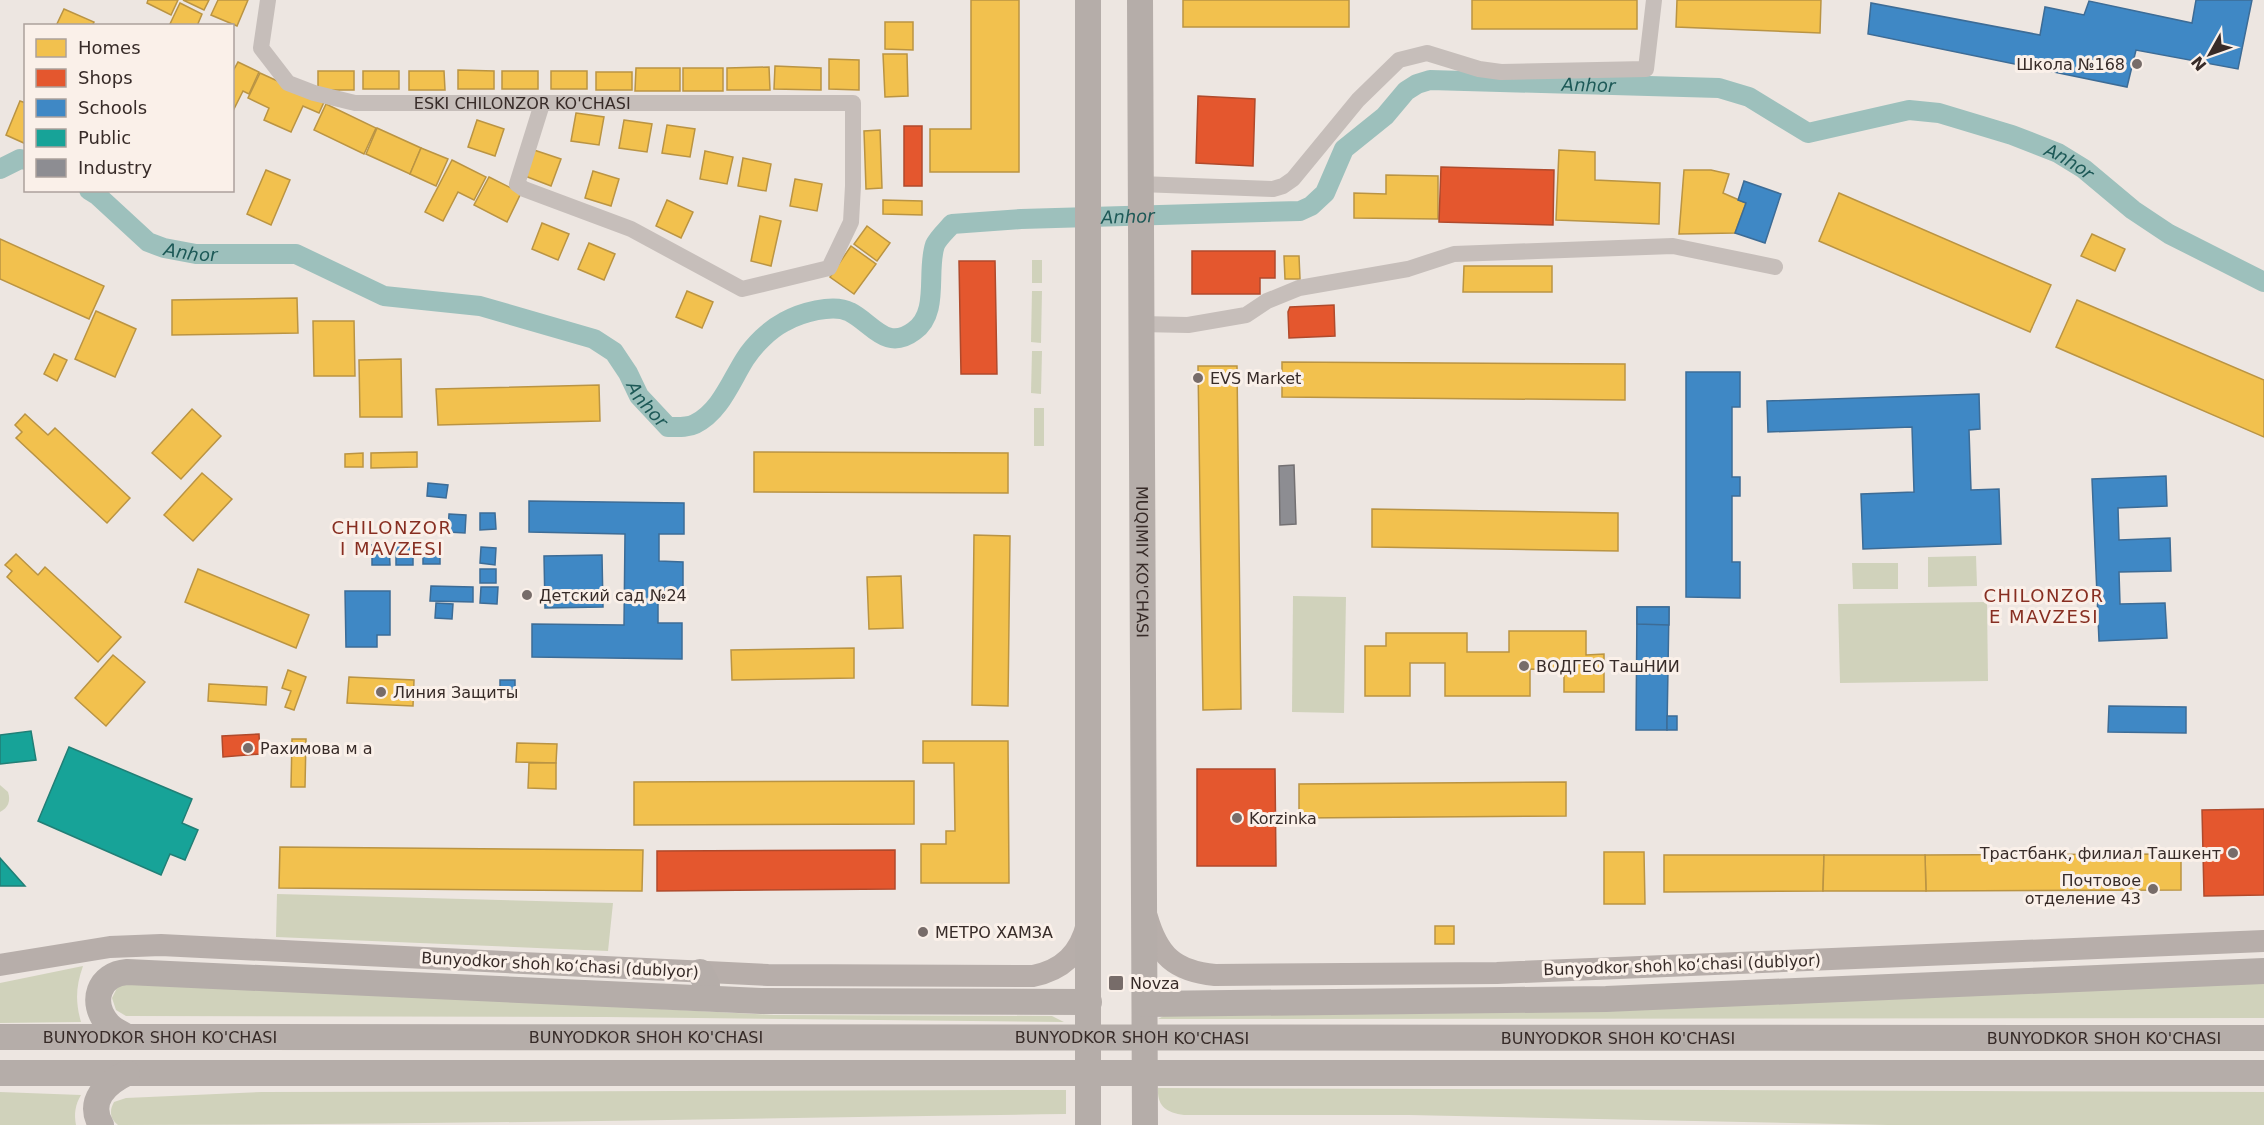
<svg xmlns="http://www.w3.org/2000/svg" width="2264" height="1125" viewBox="0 0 2264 1125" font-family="'DejaVu Sans',sans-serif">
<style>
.green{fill:#d0d2bb}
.homes{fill:#f2c14e;stroke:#ba9443;stroke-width:1.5}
.shops{fill:#e4572e;stroke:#b04a2c;stroke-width:1.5}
.schools{fill:#3f88c5;stroke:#3d6c96;stroke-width:1.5}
.public{fill:#17a398;stroke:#217f76;stroke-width:1.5}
.industry{fill:#8d8d92;stroke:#737072;stroke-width:1.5}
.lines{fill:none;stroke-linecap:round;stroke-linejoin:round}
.canal{stroke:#9dc0bc;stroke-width:20}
.street{stroke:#c6beba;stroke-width:16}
.secondary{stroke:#b7aeaa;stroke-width:22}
.primary{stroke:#b5ada9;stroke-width:26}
.poi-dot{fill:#776c69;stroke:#faf0e9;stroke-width:2}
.labels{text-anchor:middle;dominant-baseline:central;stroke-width:6;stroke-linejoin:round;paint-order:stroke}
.poi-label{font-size:16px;fill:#372b28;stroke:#faf0e9;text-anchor:start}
.street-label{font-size:16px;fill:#372b28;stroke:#faf0e9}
.water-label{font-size:18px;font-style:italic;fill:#1d5957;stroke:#faf0e9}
.neighbourhood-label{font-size:18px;letter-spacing:1.5px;fill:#872e21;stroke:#faf0e9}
</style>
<rect width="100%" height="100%" fill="#ede6e1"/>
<g class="green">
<rect x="1032" y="260" width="10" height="23"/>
<path d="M1032 291H1042L1041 343 1031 342Z"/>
<path d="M1032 351H1042L1041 394 1031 393Z"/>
<rect x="1034" y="408" width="10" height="38"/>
<path d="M1976 556 1977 586 1928 587V557Z"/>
<path d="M1852 563H1898V589H1853Z"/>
<path d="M1293 596 1346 597 1344 713 1292 712Z"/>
<path d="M1987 602 1988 681 1840 683 1838 604Z"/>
<path d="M0 785 8 792C11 801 8 808 0 812Z"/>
<path d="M277 894 613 903 608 951 276 937Z"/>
<path d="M83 966C76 986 75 1001 81 1022L0 1023V983Z"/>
<path d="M2264 982V1018L1158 1019 1169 1013 1381 1014 1580 1011Z"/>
<path d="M119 984 459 998 774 1015 1052 1016 1064 1022 606 1017 126 1016 116 1010 112 998Z"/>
<path d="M1158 1088 2264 1092V1125H1888L1409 1115H1184C1166 1113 1157 1106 1158 1088Z"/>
<path d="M1066 1090V1114C750 1118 434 1125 118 1125 110 1119 109 1111 114 1102L126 1098 262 1092Z"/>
<path d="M0 1092 81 1095C75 1105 74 1114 76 1125H0Z"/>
</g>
<g class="homes">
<path d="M148 0H178L171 15 147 3Z"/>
<path d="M183 0H209L204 10Z"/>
<path d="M218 0H248L237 26 211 15Z"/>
<path d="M971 0H1019V172H930V129H971Z"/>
<rect x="1183" y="0" width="166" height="27"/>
<rect x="1472" y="0" width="165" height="29"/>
<path d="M1677 0H1821L1820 33 1676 27Z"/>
<path d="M180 3 202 14 197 26H169Z"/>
<path d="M64 9 94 22 92 26H56Z"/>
<path d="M885 22H913V50L885 49Z"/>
<path d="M883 54H907L908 96 885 97Z"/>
<path d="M829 59 859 60V90L829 89Z"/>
<path d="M238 62 259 72 249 94 243 91 232 113V73Z"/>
<path d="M775 66 821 68V90L774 89Z"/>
<path d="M769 67 770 90H727V68Z"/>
<path d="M636 68H680V91H635Z"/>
<rect x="683" y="68" width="40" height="23"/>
<path d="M458 70 494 71V89H458Z"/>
<rect x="318" y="71" width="36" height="19"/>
<rect x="363" y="71" width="36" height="18"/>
<path d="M409 71H444L445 90H409Z"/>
<rect x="502" y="71" width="36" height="18"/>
<rect x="551" y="71" width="36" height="18"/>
<rect x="596" y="72" width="36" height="18"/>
<path d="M260 73 324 102 319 113 303 106 291 132 264 120 269 108 248 98Z"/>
<path d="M20 101 26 103V144L6 135Z"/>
<path d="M326 104 376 128 364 154 314 130Z"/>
<path d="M576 113 604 117 599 145 571 141Z"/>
<path d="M477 120 504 129 495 156 468 147Z"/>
<path d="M624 120 652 124 647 152 619 148Z"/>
<path d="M667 125 695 129 690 157 662 153Z"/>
<path d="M377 128 421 148 410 174 366 154Z"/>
<path d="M880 130 882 188 866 189 864 131Z"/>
<path d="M421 148 448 159 436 186 410 174Z"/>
<path d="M534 150 561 159 551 186 525 176Z"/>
<path d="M1559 150 1595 152V180L1660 183 1659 224 1556 220Z"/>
<path d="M705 151 733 157 727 184 700 179Z"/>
<path d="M743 158 771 164 766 191 738 186Z"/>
<path d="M452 160 486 177 474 200 458 192 443 221 425 212Z"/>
<path d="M266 170 290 180 271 225 247 214Z"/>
<path d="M1684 170H1711L1729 174 1723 193 1746 203 1735 233 1679 234Z"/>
<path d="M593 171 619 179 611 206 585 198Z"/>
<path d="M1386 175 1438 176V219L1354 218V193L1386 194Z"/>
<path d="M489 177 521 193 507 222 474 205Z"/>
<path d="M795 179 822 184 817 211 790 206Z"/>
<path d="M1839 193 2051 285 2030 332 1819 241Z"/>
<path d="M667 200 693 212 681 238 656 226Z"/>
<path d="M883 200 922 201V215L883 214Z"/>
<path d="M760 216 781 221 771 266 751 261Z"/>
<path d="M542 223 569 234 558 260 532 249Z"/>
<path d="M867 226 890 243 877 261 854 244Z"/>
<path d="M2092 234 2125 249 2115 271 2081 256Z"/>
<path d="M0 239 104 286 89 319 0 279Z"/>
<path d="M589 243 615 254 604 280 578 269Z"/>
<path d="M851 246 876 264 854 294 830 277Z"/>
<path d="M1284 256H1299L1300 279H1285Z"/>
<path d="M1464 266H1552V292H1463Z"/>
<path d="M687 291 713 302 702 328 676 317Z"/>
<path d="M297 298 298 333 172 335V300Z"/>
<path d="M2077 300 2264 380V437L2056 347Z"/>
<path d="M96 311 136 329 115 377 75 359Z"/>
<path d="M313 321H354L355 376H314Z"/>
<path d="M54 354 67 360 57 381 44 374Z"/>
<path d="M401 359 402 417H360L359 360Z"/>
<path d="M1282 362 1625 364V400L1282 397Z"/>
<path d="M1198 366H1237L1241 709 1203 710Z"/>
<path d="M599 385 600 421 438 425 436 389Z"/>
<path d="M192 409 221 436 181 479 152 453Z"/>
<path d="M25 414 48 435 55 428 130 498 107 523 16 438 22 432 15 425Z"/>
<path d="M417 452V467L371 468V453Z"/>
<path d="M754 452 1008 453V493L754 492Z"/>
<path d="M363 453V467H345V454Z"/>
<path d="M202 473 232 499 193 541 164 515Z"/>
<path d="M1372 509 1618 513V551L1372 547Z"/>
<path d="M974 535 1010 536 1008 706 972 705Z"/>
<path d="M16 554 38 575 45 567 121 637 98 662 7 577 12 571 5 565Z"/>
<path d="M198 569 309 615 296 648 185 602Z"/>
<path d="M901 576 903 628 869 629 867 577Z"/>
<path d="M1509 631H1586V655L1604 654V692H1564V670L1530 669V696H1445V663H1410V696H1365V646H1386V633H1467V652H1509Z"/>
<path d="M854 648V678L732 680 731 650Z"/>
<path d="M113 655 145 682 106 726 75 698Z"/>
<path d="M288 670 306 677 294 710 285 707 291 691 282 688Z"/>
<path d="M349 677 414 680 413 706 347 703Z"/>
<path d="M209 684 267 687 266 705 208 701Z"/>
<path d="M292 739H306L305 787H291Z"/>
<path d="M923 741H1008L1009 883H921V844H946V831H955L954 763H923Z"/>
<path d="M517 743 557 744 556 763 516 762Z"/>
<path d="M529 763H556V789L528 788Z"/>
<path d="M914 781V824L634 825V782Z"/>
<path d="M1566 782V816L1299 818V784Z"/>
<path d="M280 847 643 850 642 891 279 888Z"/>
<path d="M1604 852H1644L1645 904H1604Z"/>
<path d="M2181 854V890L1926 891 1925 855Z"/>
<path d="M1664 855H1824L1823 891 1664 892Z"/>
<path d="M1824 855H1925L1926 891H1823Z"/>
<rect x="1435" y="926" width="19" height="18"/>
</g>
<g class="shops">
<path d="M1198 96 1255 99 1253 166 1196 163Z"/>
<rect x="904" y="126" width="18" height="60"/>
<path d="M1441 167 1554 170 1553 225 1439 222Z"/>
<path d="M1192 251H1275V278H1260V294H1192Z"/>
<path d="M959 261H995L997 374H961Z"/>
<path d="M1334 305 1335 336 1289 338 1288 312 1290 307Z"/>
<path d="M259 734 260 754 223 757 222 736Z"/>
<path d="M1197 769H1275L1276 866H1197Z"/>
<path d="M2264 809V895L2204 896 2202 810Z"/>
<path d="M895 850V889L657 891V851Z"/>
</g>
<g class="schools">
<path d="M2196 0H2252L2238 69 2136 50 2127 87 1868 34 1871 3 2040 35 2045 7 2084 15 2089 1 2192 23Z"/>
<path d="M1744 181 1781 194 1765 243 1735 233 1746 203 1738 200Z"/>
<path d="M1686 372H1740V407H1732V477H1740V496H1732V562H1740V598L1686 597Z"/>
<path d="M1979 394 1980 429 1969 430 1971 490 1999 489 2001 544 1863 549 1861 494 1914 492 1912 427 1768 432 1767 401Z"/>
<path d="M2166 476 2167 506 2118 508 2119 540 2170 538 2171 571 2119 572 2120 604 2165 603 2167 638 2099 641 2092 479Z"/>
<path d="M428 483 448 485 446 498 427 496Z"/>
<path d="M529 501 684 503V534H659V561L683 562V599H658V623H682V659L532 657V624L624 625 625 534 529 532Z"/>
<path d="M480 513H495L496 529 480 530Z"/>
<path d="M449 514 466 515 465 533 448 532Z"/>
<rect x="396" y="544" width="17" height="21"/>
<rect x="423" y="544" width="17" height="20"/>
<path d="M372 545H389L390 565H372Z"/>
<path d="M481 547 496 548 495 565 480 563Z"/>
<path d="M602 555 603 607 545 608 544 556Z"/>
<rect x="480" y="569" width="16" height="14"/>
<path d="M431 586 473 587V602L430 601Z"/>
<path d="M481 587H498L497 604 480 603Z"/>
<path d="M345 591H390V635H377V647H346Z"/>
<path d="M436 603 453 604 452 619 435 618Z"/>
<path d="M1637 607H1669L1667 730H1636Z"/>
<path d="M1637 607H1669V625L1637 624Z"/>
<path d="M500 680H515V689L500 690Z"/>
<path d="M2109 706 2186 707V733L2108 732Z"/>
<rect x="1667" y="716" width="10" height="14"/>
</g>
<g class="public">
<path d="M31 731 36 760 0 764V735Z"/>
<path d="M69 747 192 799 182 823 198 830 185 860 170 854 161 875 38 821Z"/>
<path d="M0 858 25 886H0Z"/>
</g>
<path class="industry" d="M1294 465 1296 524 1280 525 1279 466Z"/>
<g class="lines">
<g class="canal">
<path d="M0 169 20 159 26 160"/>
<path id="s1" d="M89 190 97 195 148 242 164 248 196 254H296L384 296 480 306 594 339 614 352 628 373 639 396 668 427C677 427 687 428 695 424 720 412 731 381 745 359 754 345 769 330 784 322 800 313 833 303 850 312 872 323 886 352 914 331 940 313 926 271 935 245 938 238 947 230 952 224L1021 219 1300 211 1311 206 1325 193 1344 149 1385 116 1406 91 1417 84 1430 80 1719 88 1749 97 1808 133 1909 110 1939 113 2012 135 2058 153 2084 169 2133 210 2169 234 2264 282"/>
</g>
<g class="street">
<path id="s2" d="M268 0 261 48 288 83 314 93 355 103H853V186L851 222 829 268 742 289 631 229 524 189 517 184 542 104"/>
<path d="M1140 184 1273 189 1283 186 1293 179 1358 100 1399 60 1427 53 1479 69 1501 72 1646 69 1654 0"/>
<path d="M1140 324 1188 325 1246 315 1267 301 1299 288 1408 269 1454 254 1673 246 1775 267"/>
</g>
<g class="secondary">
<path d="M1147 917C1158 955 1174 971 1215 975L1497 973 2264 941"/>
<path d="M0 965 110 947 161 945 768 975 1033 976C1063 970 1080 953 1087 924"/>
</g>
<g class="primary">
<path id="s3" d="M1140 0 1145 1125"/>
<path d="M700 998 705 993 707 985 700 972"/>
<path d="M1145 1004 1606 999 2264 971"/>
<path id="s4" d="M0 1037 2264 1038"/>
<path d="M127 1037C121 1033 113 1030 108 1024 89 1002 99 974 127 972L761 1001 1089 1002"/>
<path d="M0 1073H2264"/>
<path d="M101 1125C87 1101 106 1083 127 1073"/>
<path d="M1088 1125V0"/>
</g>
</g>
<g class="poi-dot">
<circle cx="2137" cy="64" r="6"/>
<circle cx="1198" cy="378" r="6"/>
<circle cx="527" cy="595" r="6"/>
<circle cx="1524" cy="666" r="6"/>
<circle cx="381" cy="692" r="6"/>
<circle cx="248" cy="748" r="6"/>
<circle cx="1237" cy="818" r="6"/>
<circle cx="2233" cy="853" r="6"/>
<circle cx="2153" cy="889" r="6"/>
<circle cx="923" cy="932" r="6"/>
<rect x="1108" y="975" width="16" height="16" rx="3"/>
</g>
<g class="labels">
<g class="poi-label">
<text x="2125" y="64" text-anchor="end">Школа №168</text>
<text x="1210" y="378">EVS Market</text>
<text x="539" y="595">Детский сад №24</text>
<text x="1536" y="666">ВОДГЕО ТашНИИ</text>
<text x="393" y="692">Линия Защиты</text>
<text x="260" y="748">Рахимова м а</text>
<text x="1249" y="818">Korzinka</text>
<text x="2221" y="853" text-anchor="end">Трастбанк, филиал Ташкент</text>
<text x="2141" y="880" text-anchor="end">Почтовое<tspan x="2141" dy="18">отделение 43</tspan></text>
<text x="935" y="932">МЕТРО ХАМЗА</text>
<text x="1130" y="983">Novza</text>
</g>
<g class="street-label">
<text stroke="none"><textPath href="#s2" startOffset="330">ESKI CHILONZOR KO'CHASI</textPath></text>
<text stroke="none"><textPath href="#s3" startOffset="562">MUQIMIY KO'CHASI</textPath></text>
<text transform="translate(560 965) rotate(3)">Bunyodkor shoh koʻchasi (dublyor)</text>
<text transform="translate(1682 965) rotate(-2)">Bunyodkor shoh koʻchasi (dublyor)</text>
<text stroke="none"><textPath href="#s4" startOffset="160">BUNYODKOR SHOH KO'CHASI</textPath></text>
<text stroke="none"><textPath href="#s4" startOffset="646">BUNYODKOR SHOH KO'CHASI</textPath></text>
<text stroke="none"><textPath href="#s4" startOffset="1132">BUNYODKOR SHOH KO'CHASI</textPath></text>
<text stroke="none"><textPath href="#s4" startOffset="1618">BUNYODKOR SHOH KO'CHASI</textPath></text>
<text stroke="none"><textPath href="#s4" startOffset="2104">BUNYODKOR SHOH KO'CHASI</textPath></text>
</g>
<g class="water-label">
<text stroke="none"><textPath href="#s1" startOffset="1782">Anhor</textPath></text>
<text stroke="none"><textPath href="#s1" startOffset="2286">Anhor</textPath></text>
<text stroke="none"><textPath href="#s1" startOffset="1260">Anhor</textPath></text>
<text stroke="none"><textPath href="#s1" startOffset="123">Anhor</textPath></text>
<text stroke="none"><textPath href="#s1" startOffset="627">Anhor</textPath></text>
</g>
<g class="neighbourhood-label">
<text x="392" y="527">CHILONZOR<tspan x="392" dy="21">I MAVZESI</tspan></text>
<text x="2044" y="595">CHILONZOR<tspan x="2044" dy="21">E MAVZESI</tspan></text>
</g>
</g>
<rect x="24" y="24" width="210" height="168" fill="#faf0e9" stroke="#aca19c" stroke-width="1.5"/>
<rect x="36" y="39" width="30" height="18" fill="#f2c14e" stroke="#aca19c" stroke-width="1.5"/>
<text x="78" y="54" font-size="18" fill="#372b28">Homes</text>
<rect x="36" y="69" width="30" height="18" fill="#e4572e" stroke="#aca19c" stroke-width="1.5"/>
<text x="78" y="84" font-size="18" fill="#372b28">Shops</text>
<rect x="36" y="99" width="30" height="18" fill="#3f88c5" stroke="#aca19c" stroke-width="1.5"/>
<text x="78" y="114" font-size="18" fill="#372b28">Schools</text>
<rect x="36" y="129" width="30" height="18" fill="#17a398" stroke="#aca19c" stroke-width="1.5"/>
<text x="78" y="144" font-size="18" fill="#372b28">Public</text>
<rect x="36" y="159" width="30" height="18" fill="#8d8d92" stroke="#aca19c" stroke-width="1.5"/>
<text x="78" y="174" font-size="18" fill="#372b28">Industry</text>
<g transform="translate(2210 54) rotate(230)" stroke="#faf0e9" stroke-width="4.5" paint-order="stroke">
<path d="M0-4.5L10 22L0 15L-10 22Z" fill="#372b28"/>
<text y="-9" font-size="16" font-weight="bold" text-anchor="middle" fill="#372b28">N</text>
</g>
</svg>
